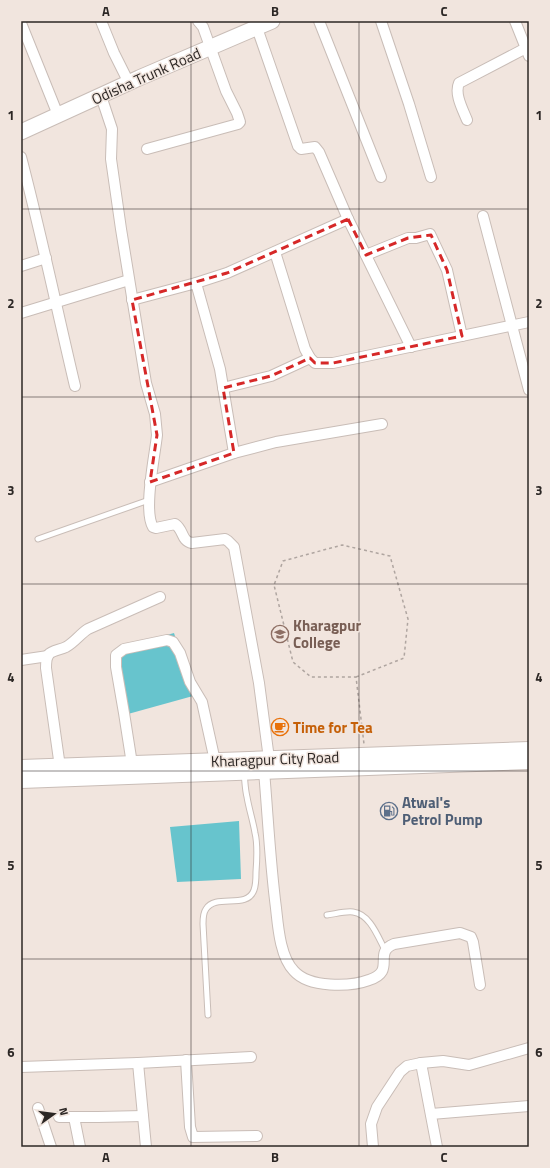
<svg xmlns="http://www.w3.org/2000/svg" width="550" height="1168" viewBox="0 0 550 1168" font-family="'Titillium Web',sans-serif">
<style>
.water{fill:#67c4cd}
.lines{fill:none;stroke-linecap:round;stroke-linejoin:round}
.lane-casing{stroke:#c9bdb7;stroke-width:7}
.street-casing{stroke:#c9bdb7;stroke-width:12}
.secondary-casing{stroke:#c9bdb7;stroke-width:17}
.primary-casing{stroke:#c9bdb7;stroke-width:18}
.path{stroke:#afa5a0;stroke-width:1.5;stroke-dasharray:3 3;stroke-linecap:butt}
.lane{stroke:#fff;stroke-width:5}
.street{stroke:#fff;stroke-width:10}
.secondary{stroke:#fff;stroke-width:15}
.primary{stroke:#fff;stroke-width:16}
.marked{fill:none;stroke:#d62828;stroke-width:3;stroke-dasharray:8 5;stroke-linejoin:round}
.grid{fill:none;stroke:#2c2725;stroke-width:1;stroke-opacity:0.55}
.labels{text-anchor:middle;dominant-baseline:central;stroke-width:3;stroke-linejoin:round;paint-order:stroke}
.street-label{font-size:15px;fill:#2c2725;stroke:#f1e5de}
.education-label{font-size:15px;font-weight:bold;fill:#785e54;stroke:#f1e5de;text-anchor:start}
.food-label{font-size:15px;font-weight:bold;fill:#c56008;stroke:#f1e5de;text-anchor:start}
.service-label{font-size:15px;font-weight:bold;fill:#4e5e75;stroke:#f1e5de;text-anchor:start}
.neatline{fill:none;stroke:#2c2725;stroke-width:1.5}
.grid-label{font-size:13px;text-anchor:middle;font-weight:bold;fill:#2c2725}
</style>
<rect width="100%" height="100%" fill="#f1e5de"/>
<g class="water">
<path d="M174 633 193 696 128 714 114 650Z"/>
<path d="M239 821 241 879 177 882 170 827Z"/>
</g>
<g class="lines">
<defs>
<g id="lane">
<path d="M38 539 149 500"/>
<path d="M327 915C335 914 345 911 353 912 370 914 378 937 385 950"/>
<path d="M208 1015 203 924C203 919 203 913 206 909 216 893 247 910 254 890 256 885 256 878 256 872 257 859 258 845 255 833 253 821 249 809 247 797 245 789 245 781 244 773"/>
</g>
<g id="street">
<path d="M101 21 114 53 129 83"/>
<path d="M319 21 381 177"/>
<path d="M381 21 409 104 431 177"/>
<path d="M515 21 529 56"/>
<path d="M21 23 58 115"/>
<path d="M257 28 298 146 301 149 315 147 319 152 348 219 411 347"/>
<path d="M101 96 112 129 111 159 121 229 146 383 155 414 157 435C155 455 143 511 153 527L156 528 175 524C184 530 181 541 192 543L225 539 228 541 234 547 259 683 269 759"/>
<path d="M467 120C463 110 454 94 459 83L526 48"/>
<path d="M147 149 238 124 240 122 237 113 226 91 203 27 198 21"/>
<path d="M21 157C41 233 57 310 75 386"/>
<path d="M483 216 529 390"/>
<path d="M275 252 305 349 310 358 315 363H333L529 322"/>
<path d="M366 255 408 238H416L430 234 447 270 462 336"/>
<path d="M21 266 46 258"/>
<path d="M196 283 220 369 234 453"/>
<path d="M132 300 196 283 227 273 348 219"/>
<path d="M21 313 129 280"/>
<path d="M223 388 271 376 310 358"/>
<path d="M150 482 234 453 276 442 382 424"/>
<path d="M21 660 48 656"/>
<path d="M132 764 124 713 116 667V655L124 649 167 640 173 642 180 653 190 682 202 702 215 761"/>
<path d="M60 767 46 668C46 664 46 659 48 655 52 650 60 650 66 647 75 642 80 634 88 629L160 597"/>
<path d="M264 771C268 817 270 862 276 908 278 926 280 957 294 971 309 988 350 987 369 980 397 971 372 953 394 944L460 933 471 937 473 942 480 985"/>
<path d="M186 1060 190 1127 193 1137 257 1136"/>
<path d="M138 1063 146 1147"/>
<path d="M421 1063 437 1147"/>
<path d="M21 1067 138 1063 251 1057"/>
<path d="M38 1108 51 1147"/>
<path d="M431 1114 529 1106"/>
<path d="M59 1117H98L143 1116"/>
<path d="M74 1117 80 1147"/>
<path d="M373 1147 371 1124 377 1107 400 1072 407 1066 421 1063 443 1061 469 1065 529 1048"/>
</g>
<path id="secondary" d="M21 132 139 78 272 21"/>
<g id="primary">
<path d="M21 768 529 750"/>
<path d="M21 780 529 761"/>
</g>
</defs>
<use href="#lane" class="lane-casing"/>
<use href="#street" class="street-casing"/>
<use href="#secondary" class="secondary-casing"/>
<use href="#primary" class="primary-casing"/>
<path class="path" d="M356 677 404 658 408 619 390 556 342 545 283 561 274 585 293 662 311 677H356L364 744"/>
<use href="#lane" class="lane"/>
<use href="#street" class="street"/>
<use href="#secondary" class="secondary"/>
<use href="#primary" class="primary"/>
</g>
<path class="marked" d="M348 219 366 255 408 238 431 235 447 270 462 336 333 363H315L310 358 271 376 223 388 234 453 150 482 157 435 132 300 227 273Z"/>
<path class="grid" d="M191 21V1147M359 21V1147M21 209H529M21 397H529M21 584H529M21 771H529M21 959H529"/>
<defs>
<symbol id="university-ring" viewBox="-11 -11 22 22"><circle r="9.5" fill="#f1e5de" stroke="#8d6e63" stroke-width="1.5"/><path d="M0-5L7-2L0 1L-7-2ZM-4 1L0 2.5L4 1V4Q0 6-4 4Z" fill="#8d6e63"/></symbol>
<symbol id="cafe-ring" viewBox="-11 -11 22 22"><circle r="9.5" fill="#f1e5de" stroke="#e8710a" stroke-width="1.5"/><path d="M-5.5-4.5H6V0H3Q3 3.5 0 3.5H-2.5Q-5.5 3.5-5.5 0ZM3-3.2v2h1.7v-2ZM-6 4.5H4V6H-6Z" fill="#e8710a"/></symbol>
<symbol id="fuel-ring" viewBox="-11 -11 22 22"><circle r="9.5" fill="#f1e5de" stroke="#5c6f8a" stroke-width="1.5"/><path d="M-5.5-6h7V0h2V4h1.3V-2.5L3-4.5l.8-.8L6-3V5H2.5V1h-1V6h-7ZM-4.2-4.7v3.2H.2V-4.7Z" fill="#5c6f8a"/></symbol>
</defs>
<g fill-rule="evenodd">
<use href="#university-ring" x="270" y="624" width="20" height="20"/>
<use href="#cafe-ring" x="270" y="717" width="20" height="20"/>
<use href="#fuel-ring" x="379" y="801" width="20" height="20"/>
</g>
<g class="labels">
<g class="street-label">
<text transform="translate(146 76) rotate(-24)">Odisha Trunk Road</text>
<text transform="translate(275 759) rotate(-2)">Kharagpur City Road</text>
</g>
<g class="education-label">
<text x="293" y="625">Kharagpur<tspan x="293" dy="17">College</tspan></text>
</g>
<g class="food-label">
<text x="293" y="727">Time for Tea</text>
</g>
<g class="service-label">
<text x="402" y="802">Atwal's<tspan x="402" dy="17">Petrol Pump</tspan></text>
</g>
</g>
<rect width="550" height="1168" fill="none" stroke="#f1e5de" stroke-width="44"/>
<g transform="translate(54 1114) rotate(76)" stroke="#f1e5de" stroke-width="3" paint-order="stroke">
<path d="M0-3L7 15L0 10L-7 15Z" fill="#2c2725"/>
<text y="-6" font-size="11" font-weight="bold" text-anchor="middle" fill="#2c2725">N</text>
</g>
<rect x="22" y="22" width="506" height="1124" class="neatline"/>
<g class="grid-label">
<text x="106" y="16">A</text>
<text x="275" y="16">B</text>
<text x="444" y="16">C</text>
<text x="11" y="120">1</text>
<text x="539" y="120">1</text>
<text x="11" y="308">2</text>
<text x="539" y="308">2</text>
<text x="11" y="495">3</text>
<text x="539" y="495">3</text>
<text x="11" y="682">4</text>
<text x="539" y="682">4</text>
<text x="11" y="870">5</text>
<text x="539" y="870">5</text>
<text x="11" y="1057">6</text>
<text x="539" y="1057">6</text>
<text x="106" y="1162">A</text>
<text x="275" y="1162">B</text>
<text x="444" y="1162">C</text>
</g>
</svg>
